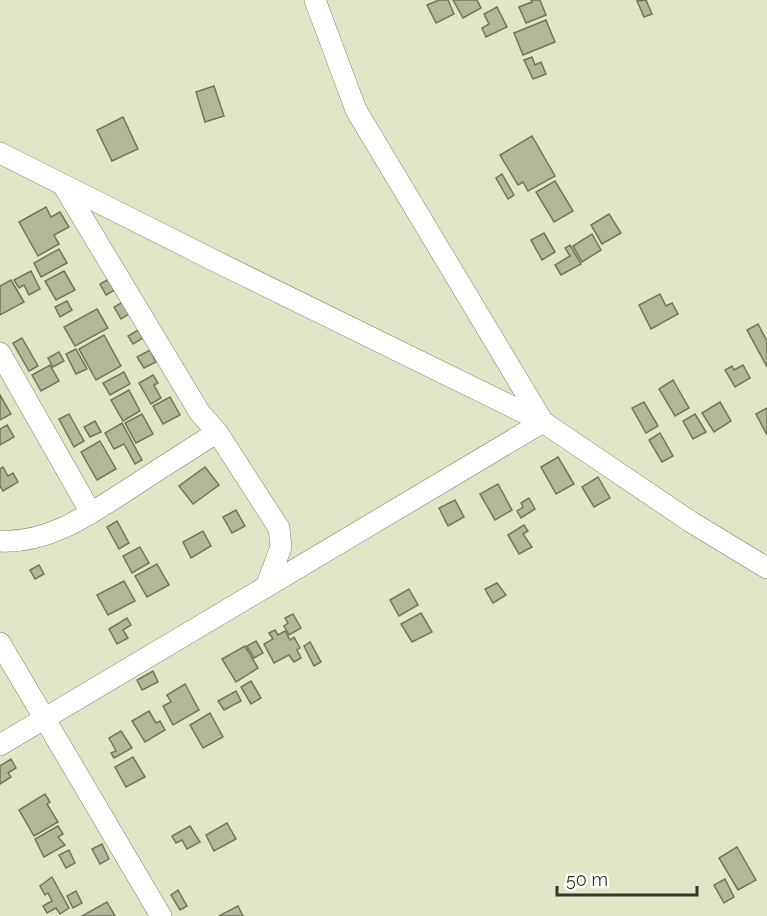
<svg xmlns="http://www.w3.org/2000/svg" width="767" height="916" viewBox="0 0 767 916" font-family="Raleway,sans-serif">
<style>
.building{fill:#b3b697;stroke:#737559;stroke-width:1.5}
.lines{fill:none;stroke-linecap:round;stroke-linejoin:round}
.minor-casing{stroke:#7d8063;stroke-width:22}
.minor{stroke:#fff;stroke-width:21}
</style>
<rect width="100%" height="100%" fill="#e3e6c6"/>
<g class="building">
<path d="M439 0H448L454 14 436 23 427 5Z"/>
<path d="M453 0H477L481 8 463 18Z"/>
<path d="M531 0H540L546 15 526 23 519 7 532 2Z"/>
<path d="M646 0 652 14 644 17 637 1Z"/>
<path d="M497 7 507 27 486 37 482 28 489 24 484 14Z"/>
<path d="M546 20 555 42 523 55 514 33Z"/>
<path d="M532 57 535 65 541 62 546 74 533 79 524 60Z"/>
<path d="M214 86 224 116 205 122 196 92Z"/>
<path d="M123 117 138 149 112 161 97 130Z"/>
<path d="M532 136 555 176 528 191 523 182 518 185 500 155Z"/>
<path d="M502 174 514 195 508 199 496 178Z"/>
<path d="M555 181 573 211 554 222 536 192Z"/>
<path d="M46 207 51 217 60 212 69 227 54 235 59 244 38 256 19 222Z"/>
<path d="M609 214 621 233 602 244 591 225Z"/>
<path d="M544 233 555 252 542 260 531 240Z"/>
<path d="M592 234 601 250 582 262 573 246Z"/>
<path d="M570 245 581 264 561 275 555 265 570 256 565 248Z"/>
<path d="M59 249 67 263 41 277 34 263Z"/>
<path d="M31 271 40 289 29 295 24 285 19 288 14 280Z"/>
<path d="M64 271 75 290 56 300 45 281Z"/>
<path d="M109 279 115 290 106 295 100 284Z"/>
<path d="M11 280 24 302 0 315V286Z"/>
<path d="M660 294 666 306 672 303 678 314 651 329 639 305Z"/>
<path d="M67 301 72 310 60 317 55 307Z"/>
<path d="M123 302 129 314 121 319 114 307Z"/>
<path d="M97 309 108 328 75 346 64 327Z"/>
<path d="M758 324 767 341V367L747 330Z"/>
<path d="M138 330 143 338 133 344 128 336Z"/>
<path d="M104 335 121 366 96 380 79 349Z"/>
<path d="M22 338 38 366 29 371 13 343Z"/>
<path d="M76 349 87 369 76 374 66 354Z"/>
<path d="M150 350 156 362 144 368 137 357Z"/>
<path d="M59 352 64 361 53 367 48 358Z"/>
<path d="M50 365 59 381 41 391 32 375Z"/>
<path d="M743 365 750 378 735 387 725 370 732 366 734 370Z"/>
<path d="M124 372 130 384 110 395 103 383Z"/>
<path d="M153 375 158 383 154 385 161 398 151 404 139 383Z"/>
<path d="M673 380 689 408 675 416 659 389Z"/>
<path d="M129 390 140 411 123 421 111 400Z"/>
<path d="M0 395 11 414 0 420Z"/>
<path d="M170 397 180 415 163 424 153 406Z"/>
<path d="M644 402 658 426 646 433 632 408Z"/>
<path d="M720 402 731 421 714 432 702 413Z"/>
<path d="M767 408V435L756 414Z"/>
<path d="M69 414 84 441 74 447 59 419Z"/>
<path d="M142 414 153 434 136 443 125 423Z"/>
<path d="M695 414 706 432 693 439 683 421Z"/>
<path d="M95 421 101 432 90 437 84 427Z"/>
<path d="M122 423 142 460 135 464 124 444 114 449 105 433Z"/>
<path d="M7 425 14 437 0 445V429Z"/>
<path d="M660 433 673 456 662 462 649 440Z"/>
<path d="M100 441 116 469 97 480 81 452Z"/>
<path d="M558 457 574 484 556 494 541 467Z"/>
<path d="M3 467 8 476 13 473 18 482 3 491 0 486V469Z"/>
<path d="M205 467 219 485 193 504 179 486Z"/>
<path d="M598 477 610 498 594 507 582 487Z"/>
<path d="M498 484 512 510 495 520 480 494Z"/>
<path d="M529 498 535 509 521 518 517 511 523 507 521 503Z"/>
<path d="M455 500 464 517 448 526 439 508Z"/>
<path d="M236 510 245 526 232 533 223 517Z"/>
<path d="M117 521 129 543 119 549 107 527Z"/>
<path d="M524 525 528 531 523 534 532 547 519 554 508 535Z"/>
<path d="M203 531 211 546 191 558 183 542Z"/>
<path d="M140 547 149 563 132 573 123 556Z"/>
<path d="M157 564 169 585 147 597 135 576Z"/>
<path d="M39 565 44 574 35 579 30 570Z"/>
<path d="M124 581 135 601 108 615 97 595Z"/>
<path d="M497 583 506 595 493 603 485 589Z"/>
<path d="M409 589 418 605 399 616 390 600Z"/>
<path d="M421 613 432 632 412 642 401 624Z"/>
<path d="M293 614 301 628 289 635 284 626 288 623 285 618Z"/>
<path d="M127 618 131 625 123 630 128 638 117 644 109 629Z"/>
<path d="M275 630 278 635 285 631 290 640 294 637 300 648 297 650 301 658 294 662 289 655 274 663 264 644 273 639 269 633Z"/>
<path d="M256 641 263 653 254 658 247 646Z"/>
<path d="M310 642 321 662 314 666 304 646Z"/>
<path d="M245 646 258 668 236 682 222 659Z"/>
<path d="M153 671 158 682 142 690 137 680Z"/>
<path d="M251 681 261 698 251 704 241 687Z"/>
<path d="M185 684 199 710 173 725 163 706 171 702 167 695Z"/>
<path d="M236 691 241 701 224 710 218 701Z"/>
<path d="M149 711 156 723 160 721 165 730 145 742 132 721Z"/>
<path d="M210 713 223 737 203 748 190 725Z"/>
<path d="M121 731 132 748 114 758 111 753 116 751 109 738Z"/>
<path d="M133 757 145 777 126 787 115 767Z"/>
<path d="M11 759 16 768 8 773 11 777 0 784V766Z"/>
<path d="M45 794 50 802 47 804 58 822 34 836 19 810Z"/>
<path d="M227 823 236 839 214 851 206 835Z"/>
<path d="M58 826 63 834 58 837 65 845 44 857 35 839Z"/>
<path d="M190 826 200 842 187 849 182 840 176 843 172 836Z"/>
<path d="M102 844 109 859 100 864 92 849Z"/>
<path d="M737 847 756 880 738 890 719 858Z"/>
<path d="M69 850 75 863 66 868 59 855Z"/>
<path d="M52 877 69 908 60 914 56 908 47 913 43 906 52 901 48 893 45 895 40 886Z"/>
<path d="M725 879 734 897 724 903 714 885Z"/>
<path d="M178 890 187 906 180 910 171 895Z"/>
<path d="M76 891 82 903 73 908 67 896Z"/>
<path d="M107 902 115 916H82Z"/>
<path d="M238 906 243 916H219Z"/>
</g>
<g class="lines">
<defs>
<g id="minor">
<path d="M0 153 209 258 543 422 691 522 767 568"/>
<path d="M63 185 200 413 217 432 279 528 281 547 266 587"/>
<path d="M0 353 91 513"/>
<path d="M0 541C51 544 94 511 135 485 162 467 190 450 217 432"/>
<path d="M0 643 161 916"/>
<path d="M0 745 543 422 356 110 315 0"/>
</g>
</defs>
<use href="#minor" class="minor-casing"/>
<use href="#minor" class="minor"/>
</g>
<path d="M557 886v9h140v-9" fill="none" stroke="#36372a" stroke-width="3"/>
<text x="566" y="886" font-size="18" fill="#36372a" stroke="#ffffff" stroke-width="4.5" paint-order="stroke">50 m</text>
</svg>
